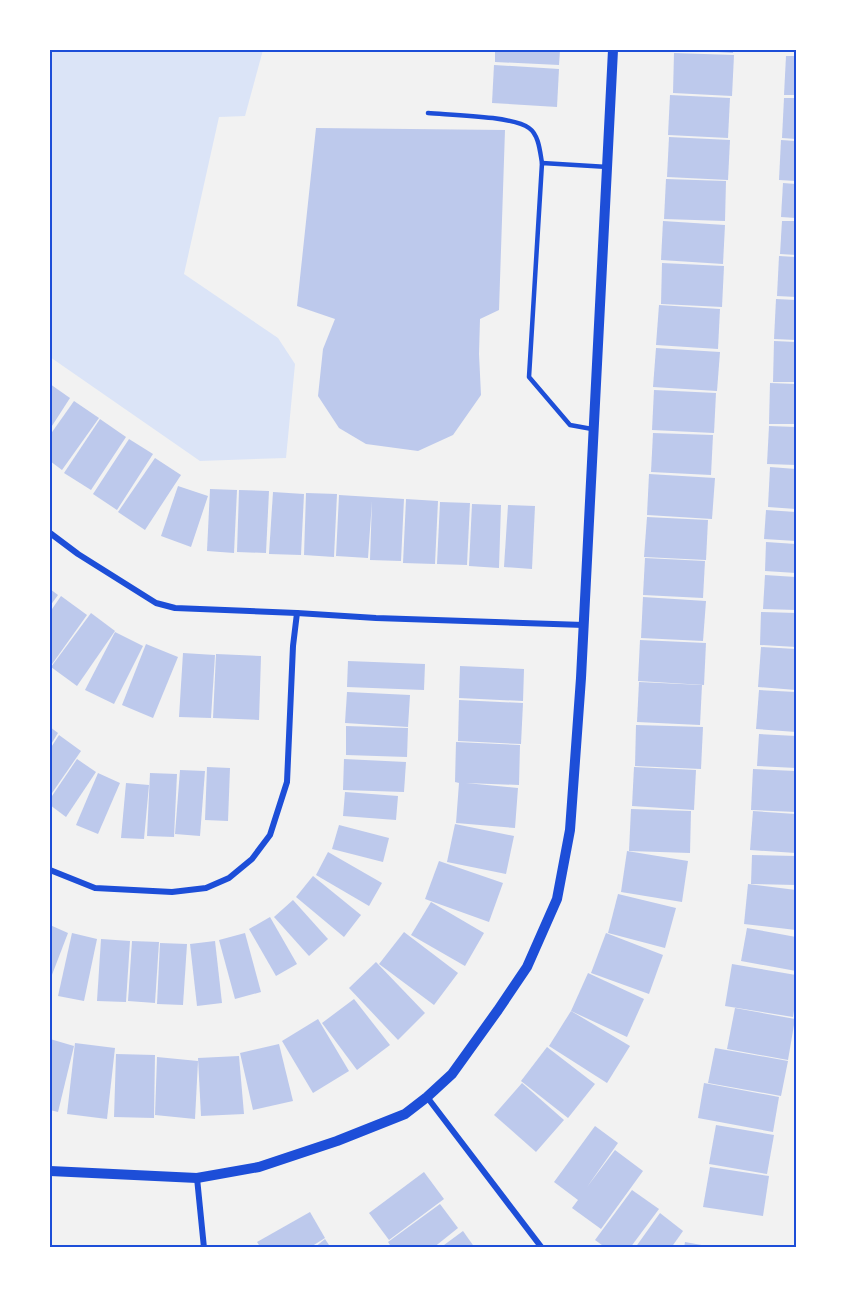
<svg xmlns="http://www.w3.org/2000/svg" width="846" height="1297" viewBox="0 0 846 1297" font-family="Quicksand,sans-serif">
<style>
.green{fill:#dbe4f7}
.building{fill:#bdc9ec}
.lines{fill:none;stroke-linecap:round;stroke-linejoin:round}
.service{stroke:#1d4ed8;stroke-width:4.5}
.minor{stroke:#1d4ed8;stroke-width:6}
.tertiary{stroke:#1d4ed8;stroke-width:10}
.neatline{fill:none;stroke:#1d4ed8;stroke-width:2}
</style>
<rect width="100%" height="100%" fill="#f2f2f2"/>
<path class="green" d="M50 50H263L245 116 219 117 184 274 278 338 295 364 286 458 200 461 50 357Z"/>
<g class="building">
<path d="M495 50H560L559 65 495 62Z"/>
<path d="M701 50H733V53L701 51Z"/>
<path d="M674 53 734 55 732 96 673 93Z"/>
<path d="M786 56H796V95H784Z"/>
<path d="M494 65 559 69 557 107 492 103Z"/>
<path d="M670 95 730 98 728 138 668 135Z"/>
<path d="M784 98H796V139L782 138Z"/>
<path d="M316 128 505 130 499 310 480 319 479 354 481 395 453 435 418 451 366 444 339 428 318 396 323 349 335 319 297 306Z"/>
<path d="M669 137 730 140 728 180 667 177Z"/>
<path d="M781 140 796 141V181L779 180Z"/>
<path d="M666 179 726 181 725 221 664 219Z"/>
<path d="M783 183 796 184V218L781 217Z"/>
<path d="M663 221 725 225 723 264 661 260Z"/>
<path d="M782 221H796V255L780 254Z"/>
<path d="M779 256 796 257V297L777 296Z"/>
<path d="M662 263 724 266 722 307 661 304Z"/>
<path d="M776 299 796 300V340L774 339Z"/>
<path d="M659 305 720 309 718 349 656 345Z"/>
<path d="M774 341 796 342V382H773Z"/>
<path d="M656 348 720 352 717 391 653 387Z"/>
<path d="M770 383 796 384V424H769Z"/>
<path d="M50 384 70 398 50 429Z"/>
<path d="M654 390 716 393 714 433 652 430Z"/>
<path d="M74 401 99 418 62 470 50 461V435Z"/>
<path d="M100 419 126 437 91 490 64 473Z"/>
<path d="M769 426 796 427V465L767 464Z"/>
<path d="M653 433 713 435 711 475 651 472Z"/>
<path d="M129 439 153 454 117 510 93 494Z"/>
<path d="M155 458 181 475 145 530 118 512Z"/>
<path d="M770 467 796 469V509L768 507Z"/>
<path d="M649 474 715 478 712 519 647 515Z"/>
<path d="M178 486 208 496 191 547 161 536Z"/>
<path d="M210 489 237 490 234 553 207 551Z"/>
<path d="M239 490 269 491 266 553 237 552Z"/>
<path d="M273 492 304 494 301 555 269 554Z"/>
<path d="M306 493 337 494 334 557 304 555Z"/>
<path d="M339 495 404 499 401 561 370 560 372 501 368 558 336 556Z"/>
<path d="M406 499 438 501 435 564 403 563Z"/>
<path d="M440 502 470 503 467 565 437 564Z"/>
<path d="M472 504 501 505 499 568 469 566Z"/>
<path d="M508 505 535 506 532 569 504 567Z"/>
<path d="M766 510 796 512V541L764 539Z"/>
<path d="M647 517 708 520 706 560 644 557Z"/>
<path d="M766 542 796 544V573L765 571Z"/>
<path d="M645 558 705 561 703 598 643 595Z"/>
<path d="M765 575 796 577V610L763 609Z"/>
<path d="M50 589 58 595 50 606Z"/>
<path d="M61 596 87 615 50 667V612Z"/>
<path d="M643 597 706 601 703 641 641 638Z"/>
<path d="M761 612 796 613V647L760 645Z"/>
<path d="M91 613 115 631 77 686 51 667Z"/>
<path d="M115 632 143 646 114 704 85 690Z"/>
<path d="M640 640 706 643 704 685 638 681Z"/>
<path d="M146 644 178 657 153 718 122 705Z"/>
<path d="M761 647 796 649V690L758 687Z"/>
<path d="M183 653 215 655 211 718 179 717Z"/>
<path d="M216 654 261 656 259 720 213 718Z"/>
<path d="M348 661 425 664 424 690 347 687Z"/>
<path d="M460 666 524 669 523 701 459 698Z"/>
<path d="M639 682 702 685 700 725 637 722Z"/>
<path d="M759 690 796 692V732L756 729Z"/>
<path d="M347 692 410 695 408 727 345 723Z"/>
<path d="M459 700 523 703 521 744 458 741Z"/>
<path d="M636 725 703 727 701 769 635 766Z"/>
<path d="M346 726 408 728 407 757 346 755Z"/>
<path d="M50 727 58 733 50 746Z"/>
<path d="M759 734 796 736V768L757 766Z"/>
<path d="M59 735 81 751 50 796V749Z"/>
<path d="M456 742 520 745 519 785 466 783 518 788 515 828 456 823 459 783 455 782Z"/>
<path d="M77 759 96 772 66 817 50 805V799Z"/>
<path d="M344 759 406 762 404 792 343 790Z"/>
<path d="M207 767 230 768 228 821 205 820Z"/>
<path d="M634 767 696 770 694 810 632 806Z"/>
<path d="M753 769 796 771V812L751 810Z"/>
<path d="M180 770 205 771 200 836 175 834Z"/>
<path d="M98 773 120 783 98 834 76 825Z"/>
<path d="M150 773 177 774 174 837 147 836Z"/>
<path d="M126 783 149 785 144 839 121 838Z"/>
<path d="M345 792 398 796 396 820 343 816Z"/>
<path d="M631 809 691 811 690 853 629 851Z"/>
<path d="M753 811 796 814V853L750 850Z"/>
<path d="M455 824 514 836 506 874 447 862Z"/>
<path d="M339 825 389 838 383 862 332 849Z"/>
<path d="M627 851 688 861 682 902 621 892Z"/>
<path d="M328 852 382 883 369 906 316 875Z"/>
<path d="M752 855 796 856V885L751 884Z"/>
<path d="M439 861 503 883 489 922 425 899Z"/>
<path d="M313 876 361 915 344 937 296 897Z"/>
<path d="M748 884 796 890V930L744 924Z"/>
<path d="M618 894 676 908 665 948 608 933Z"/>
<path d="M293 900 328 939 309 956 274 917Z"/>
<path d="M431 902 484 933 465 966 411 935Z"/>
<path d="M270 917 297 964 276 976 249 929Z"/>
<path d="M50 925 68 933 50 980Z"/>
<path d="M747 928 796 937V971L741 961Z"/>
<path d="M404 932 458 973 434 1005 379 964Z"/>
<path d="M72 933 97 939 84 1001 58 996Z"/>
<path d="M245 933 261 992 235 999 219 940Z"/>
<path d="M606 933 663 955 649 994 591 973Z"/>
<path d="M101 939 130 941 126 1002 97 1001Z"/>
<path d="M132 941 159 942 155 1003 128 1001Z"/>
<path d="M215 941 222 1003 197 1006 190 944Z"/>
<path d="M160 943 187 944 183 1005 157 1004Z"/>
<path d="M376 962 425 1013 398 1040 349 988Z"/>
<path d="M732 964 796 975V998L793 1017 725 1006Z"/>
<path d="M588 973 644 999 627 1037 571 1011Z"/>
<path d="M354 999 390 1045 357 1070 322 1023Z"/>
<path d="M735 1008 795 1019 788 1060 727 1049Z"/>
<path d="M571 1011 630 1046 607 1083 549 1046Z"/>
<path d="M318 1019 349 1071 313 1093 282 1041Z"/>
<path d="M50 1039 74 1046 58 1112 50 1110Z"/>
<path d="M75 1043 115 1048 107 1119 67 1114Z"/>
<path d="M279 1044 293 1101 253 1110 240 1053Z"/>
<path d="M547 1047 595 1084 568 1118 521 1081Z"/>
<path d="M715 1048 788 1061 781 1096 708 1083Z"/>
<path d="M116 1054 155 1055 154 1118 114 1117Z"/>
<path d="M239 1056 244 1114 201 1116 198 1058Z"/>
<path d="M157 1057 198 1061 195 1119 155 1115Z"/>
<path d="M522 1083 564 1120 536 1152 494 1115Z"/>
<path d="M704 1083 779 1097 773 1132 698 1118Z"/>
<path d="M716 1125 774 1135 767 1174 709 1164Z"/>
<path d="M595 1126 618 1143 587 1187 615 1150 643 1171 601 1229 572 1208 578 1200 554 1182Z"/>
<path d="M710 1167 769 1176 763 1216 703 1207Z"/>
<path d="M424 1172 444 1199 389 1240 369 1213Z"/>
<path d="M632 1190 659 1209 630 1248H606L595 1240Z"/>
<path d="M440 1204 458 1228 433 1248H392L388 1242Z"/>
<path d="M310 1212 325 1238 309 1248H261L257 1242Z"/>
<path d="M660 1213 683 1231 671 1248H635Z"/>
<path d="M463 1231 475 1248H440Z"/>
<path d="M325 1239 331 1248H314Z"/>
<path d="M685 1242 707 1246V1248H684Z"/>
</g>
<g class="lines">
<g class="service">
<path d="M428 113C451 115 513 116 529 128 539 135 540 152 542 163"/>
<path d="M592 429 570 425 529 377 542 163 608 167"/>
</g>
<g class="minor">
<path d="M50 533 78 554 156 603 175 608 297 613 376 618 584 625"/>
<path d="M50 870 95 888 172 892 206 888 229 878 252 859 270 835 287 782 293 646 297 613"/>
<path d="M427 1097 542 1248"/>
<path d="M197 1178 204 1248"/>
</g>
<path class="tertiary" d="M50 1171 197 1178 259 1167 337 1141 405 1114 427 1097 452 1074 498 1010 527 967 557 899 570 830 581 678 613 50"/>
</g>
<rect width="846" height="1297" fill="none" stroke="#ffffff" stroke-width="102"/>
<rect x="51" y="51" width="744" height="1195" class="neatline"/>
</svg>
